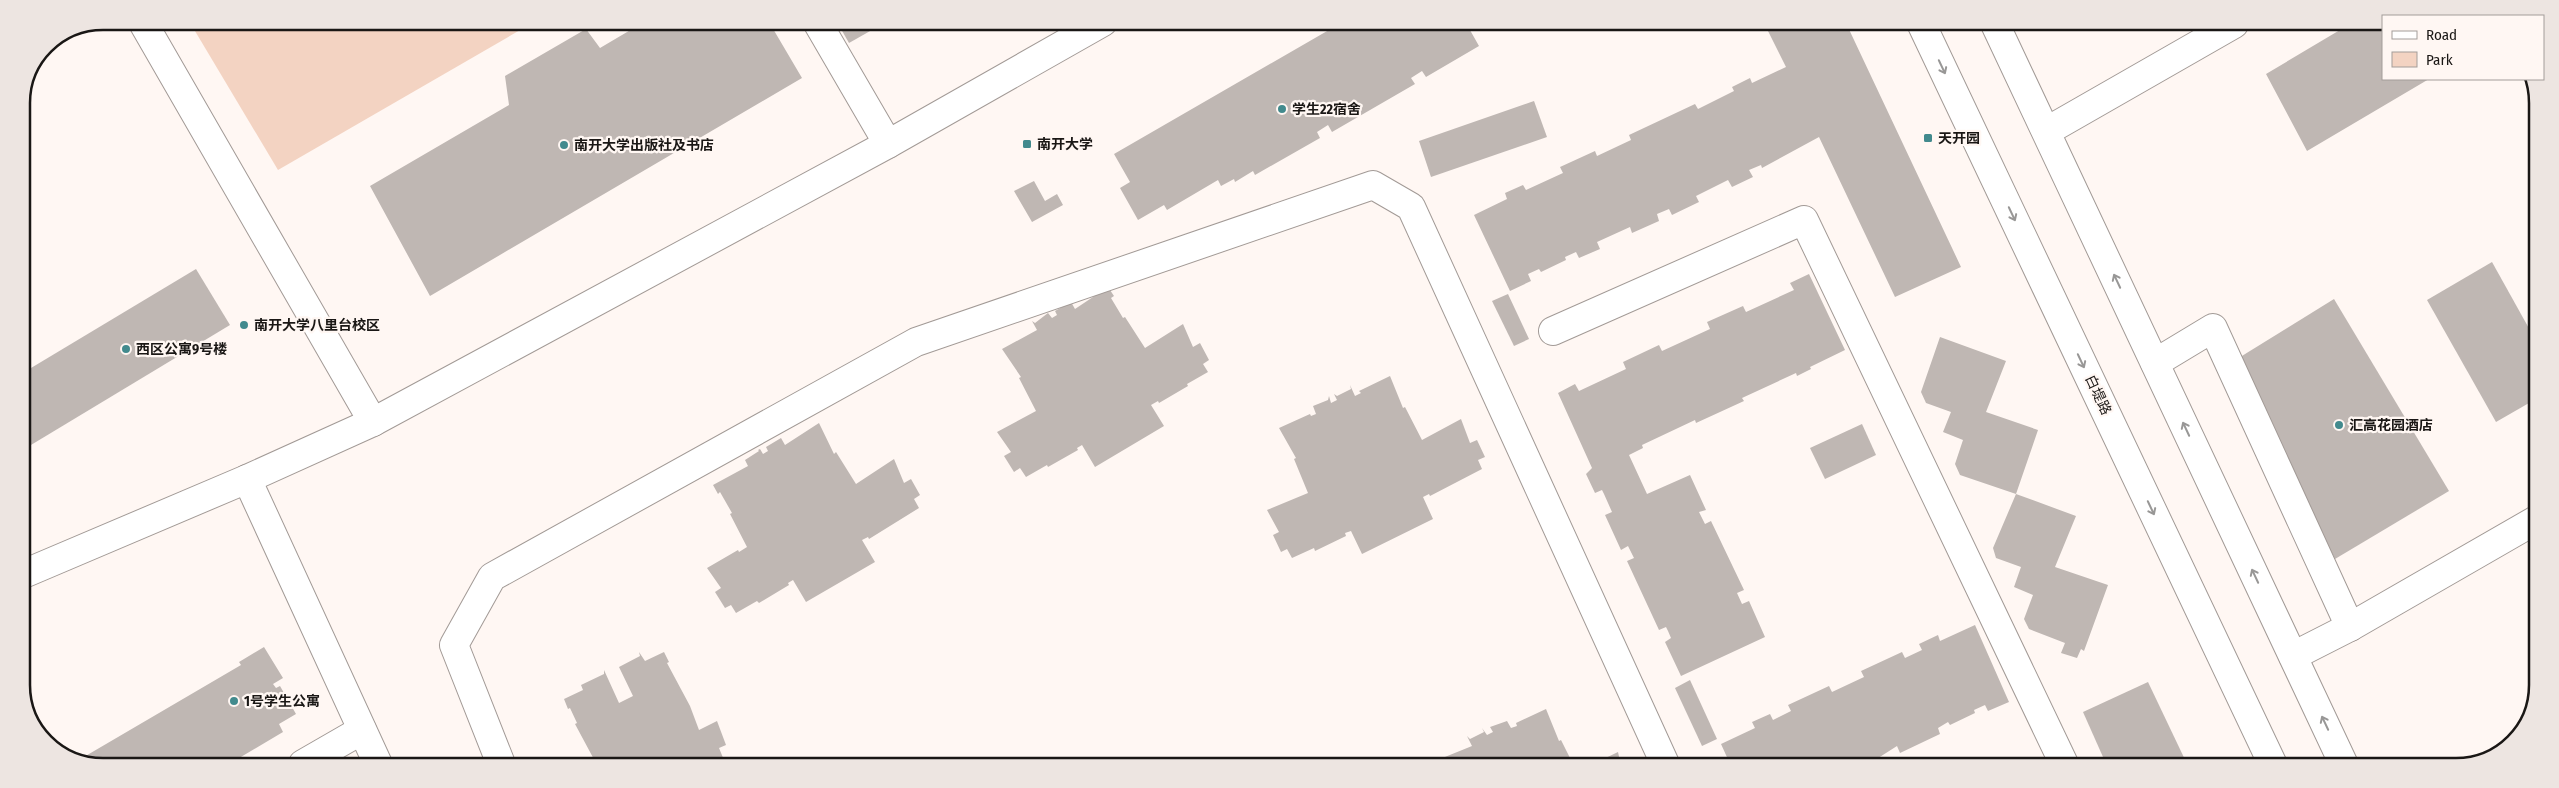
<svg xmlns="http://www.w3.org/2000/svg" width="2559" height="788" viewBox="0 0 2559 788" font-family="'Fira Sans Condensed','Noto Sans SC',sans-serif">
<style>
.green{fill:#f3d3c2}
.building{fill:#bfb7b3}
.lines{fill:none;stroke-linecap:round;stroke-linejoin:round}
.minor-casing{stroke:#a29a96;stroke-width:30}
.tertiary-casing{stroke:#a29a96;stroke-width:30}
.secondary-casing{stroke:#a29a96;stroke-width:30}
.minor{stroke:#fff;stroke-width:28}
.tertiary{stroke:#fff;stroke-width:28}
.secondary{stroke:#fff;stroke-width:28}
.oneway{stroke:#989796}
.poi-dot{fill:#428a8d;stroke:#fff7f3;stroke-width:2}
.labels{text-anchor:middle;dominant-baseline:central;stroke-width:4.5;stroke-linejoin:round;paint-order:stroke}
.poi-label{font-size:14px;font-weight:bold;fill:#1a1715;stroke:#fff7f3;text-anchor:start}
.street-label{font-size:14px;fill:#1a1715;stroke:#fff7f3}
.rim{fill:none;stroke:#1a1715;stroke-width:2.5}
</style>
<rect width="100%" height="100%" fill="#fff7f3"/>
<path class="green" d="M189 21 534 22 278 170Z"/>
<g class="building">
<path d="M644 22H769L802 78 430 296 370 186 509 105 505 76 586 29 600 48Z"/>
<path d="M837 22H886L849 43Z"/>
<path d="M1341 23H1466L1479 46 1426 77 1422 71 1411 78 1415 84 1332 132 1328 125 1317 132 1320 138 1255 175 1253 171 1235 182 1234 179 1221 186 1218 180 1167 210 1164 205 1138 220 1120 188 1130 182 1114 154Z"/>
<path d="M1764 23H1846L1961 267 1895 297 1819 137 1762 168 1761 165 1749 170 1753 177 1732 187 1728 180 1696 196 1699 202 1672 215 1669 209 1657 214 1659 221 1632 233 1630 227 1597 242 1600 249 1579 258 1576 252 1565 257 1566 260 1541 272 1539 269 1528 274 1531 281 1510 291 1474 215 1507 199 1505 193 1523 185 1526 190 1563 173 1560 167 1595 151 1597 156 1631 140 1629 135 1695 104 1698 109 1734 91 1732 87 1750 78 1752 83 1786 67Z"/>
<path d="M2350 24H2383V79H2429L2307 151 2266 74Z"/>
<path d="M1534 101 1547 137 1431 177 1419 141Z"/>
<path d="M1034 181 1045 201 1057 194 1063 205 1032 222 1014 191Z"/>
<path d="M2492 262 2536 341V399L2496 422 2427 300Z"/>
<path d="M196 269 230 325 21 451V374Z"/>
<path d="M1809 274 1845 350 1810 367 1811 369 1797 376 1796 373 1742 398 1744 401 1696 423 1695 420 1642 445 1643 448 1629 455 1647 494 1690 475 1706 510 1699 512 1705 524 1711 521 1744 590 1737 593 1742 604 1749 601 1765 637 1681 676 1665 642 1671 638 1668 631 1666 627 1659 630 1627 561 1634 558 1628 546 1621 550 1605 515 1612 512 1604 494 1602 490 1595 493 1586 474 1592 468 1558 393 1575 384 1579 391 1626 369 1623 362 1659 345 1662 351 1710 329 1707 322 1743 306 1746 312 1794 290 1790 283Z"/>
<path d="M1108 287 1114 296 1111 298 1123 318 1125 317 1145 348 1183 324 1193 347 1200 343 1209 360 1203 364 1208 372 1187 384 1188 386 1159 403 1158 401 1151 405 1164 426 1095 467 1082 445 1077 448 1078 450 1048 467 1047 465 1026 477 1020 468 1014 472 1004 456 1011 452 997 432 1036 411 1019 378 1021 377 1002 349 1037 330 1032 321 1035 323 1048 313 1052 318 1057 315 1055 311 1071 302 1075 309Z"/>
<path d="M1508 294 1529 339 1514 346 1492 301Z"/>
<path d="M2334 299 2449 491 2335 559 2237 359Z"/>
<path d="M1940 337 2006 361 1986 412 2038 430 2016 494 1960 475 1955 464 1963 440 1943 432 1951 412 1926 403 1921 392Z"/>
<path d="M1390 376 1403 408 1405 407 1422 440 1461 419 1470 443 1477 440 1485 457 1478 460 1482 469 1430 496 1429 494 1423 497 1433 519 1362 554 1351 531 1345 533 1346 536 1315 551 1314 548 1292 558 1287 549 1281 552 1273 535 1279 532 1267 510 1308 493 1294 459 1296 458 1279 428 1310 414 1311 416 1316 414 1313 406 1328 400 1329 396 1331 403 1337 400 1334 394 1337 396 1351 389 1350 385 1355 396 1361 393 1359 391Z"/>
<path d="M819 423 834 454 836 452 856 484 894 459 904 483 911 479 920 495 914 499 919 508 869 539 868 537 862 540 875 562 806 602 793 580 788 583 789 585 759 603 757 601 736 613 731 605 725 608 715 592 721 588 707 568 738 550 739 552 747 547 730 514 732 513 720 492 718 494 713 485 748 466 745 460 759 451 758 450 760 449 763 454 768 451 766 447 781 438 785 445Z"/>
<path d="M1862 424 1876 455 1825 479 1810 448Z"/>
<path d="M2016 494 2076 516 2055 567 2108 585 2084 651 2081 649 2077 658 2061 653 2065 643 2029 629 2024 619 2033 595 2014 587 2021 567 1996 558 1993 548Z"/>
<path d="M1975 625 2009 702 1988 711 1985 705 1974 710 1975 713 1950 725 1948 722 1938 728 1940 734 1900 753 1897 746 1875 760 1873 758 1864 762 1866 766H1731L1721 744 1755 728 1752 722 1770 714 1773 720 1791 711 1788 705 1829 686 1832 692 1864 677 1861 671 1902 652 1905 658 1922 650 1919 644 1938 635 1940 641Z"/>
<path d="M264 647 283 678 273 684 276 688 280 686 296 714 279 724 283 732 229 764H81L77 761 241 665 239 662Z"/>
<path d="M639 652 645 661 664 652 669 662 667 663 690 706 699 730 717 721 726 745 719 748 726 765H597L575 724 577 723 570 708 568 709 564 699 583 690 581 685 604 674V670L619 703 633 696 619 667 640 656Z"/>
<path d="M1690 680 1717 739 1702 746 1675 688Z"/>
<path d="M2148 682 2188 766H2107L2083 712Z"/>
<path d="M1546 709 1559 741 1561 740 1574 766H1437L1435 761 1472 746 1467 736 1470 739 1484 732 1482 728 1487 735 1493 732 1490 727 1507 721 1511 728 1517 726 1516 723Z"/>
<path d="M1618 752 1621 766H1589Z"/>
<path d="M752 757 755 765H736Z"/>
</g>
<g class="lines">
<defs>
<g id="minor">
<path d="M142 21 373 422"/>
<path d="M817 22 888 144"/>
<path d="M2047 131 2234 24"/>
<path d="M1553 331 1804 220 2065 766"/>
<path d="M2155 363 2213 328 2350 627"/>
<path d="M247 479 378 764"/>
<path d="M2293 656 2350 627 2536 520"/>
<path d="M303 764 362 730"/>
<path d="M501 764 454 645 492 577 916 342 1373 185 1411 207 1666 766"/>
</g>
<path id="tertiary" d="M21 575 247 479 373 422 888 144 1103 22"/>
<g id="secondary">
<path d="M1921 23 2274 767"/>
<path d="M1995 24 2345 767"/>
</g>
</defs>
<use href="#minor" class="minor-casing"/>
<use href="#tertiary" class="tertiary-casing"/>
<use href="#secondary" class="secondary-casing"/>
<use href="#minor" class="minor"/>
<use href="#tertiary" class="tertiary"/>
<use href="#secondary" class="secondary"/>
</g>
<defs><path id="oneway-shaft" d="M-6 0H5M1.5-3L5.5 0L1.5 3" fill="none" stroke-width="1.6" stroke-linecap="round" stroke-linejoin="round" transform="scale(1.25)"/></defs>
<g class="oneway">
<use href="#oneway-shaft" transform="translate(1942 67) rotate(65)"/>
<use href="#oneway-shaft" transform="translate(2012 214) rotate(65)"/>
<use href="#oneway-shaft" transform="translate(2117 281) rotate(-115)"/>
<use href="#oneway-shaft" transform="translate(2081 361) rotate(65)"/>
<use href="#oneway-shaft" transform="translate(2186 429) rotate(-115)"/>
<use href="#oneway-shaft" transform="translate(2151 508) rotate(65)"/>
<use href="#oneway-shaft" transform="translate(2255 576) rotate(-115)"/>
<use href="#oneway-shaft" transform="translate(2325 723) rotate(-115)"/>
</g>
<g class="poi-dot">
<circle cx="1282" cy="109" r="5"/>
<rect x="1923" y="133" width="10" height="10" rx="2.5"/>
<rect x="1022" y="139" width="10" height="10" rx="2.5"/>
<circle cx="564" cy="145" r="5"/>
<circle cx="244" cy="325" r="5"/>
<circle cx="126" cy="349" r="5"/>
<circle cx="2339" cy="425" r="5"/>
<circle cx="234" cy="701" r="5"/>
</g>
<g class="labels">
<g class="poi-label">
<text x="1292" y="109">学生22宿舍</text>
<text x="1938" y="138">天开园</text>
<text x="1037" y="144">南开大学</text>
<text x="574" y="145">南开大学出版社及书店</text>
<text x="254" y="325">南开大学八里台校区</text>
<text x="136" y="349">西区公寓9号楼</text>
<text x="2349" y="425">汇高花园酒店</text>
<text x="244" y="701">1号学生公寓</text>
</g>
<g class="street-label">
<text transform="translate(2098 395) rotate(65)">白堤路</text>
</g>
</g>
<path d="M0 0H2559V788H0ZM103 30H2456A73 73 0 0 1 2529 103V685A73 73 0 0 1 2456 758H103A73 73 0 0 1 30 685V103A73 73 0 0 1 103 30Z" fill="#ede5e1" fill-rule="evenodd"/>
<path class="rim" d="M103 30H2456A73 73 0 0 1 2529 103V685A73 73 0 0 1 2456 758H103A73 73 0 0 1 30 685V103A73 73 0 0 1 103 30Z"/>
<rect x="2382" y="15" width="162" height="65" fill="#fff7f3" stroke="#a39d9a"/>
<rect x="2392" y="31" width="25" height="8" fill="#ffffff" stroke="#a39d9a"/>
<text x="2426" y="40" font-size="15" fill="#1a1715">Road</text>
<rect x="2392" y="52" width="25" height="15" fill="#f3d3c2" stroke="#a39d9a"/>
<text x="2426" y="65" font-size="15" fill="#1a1715">Park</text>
</svg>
